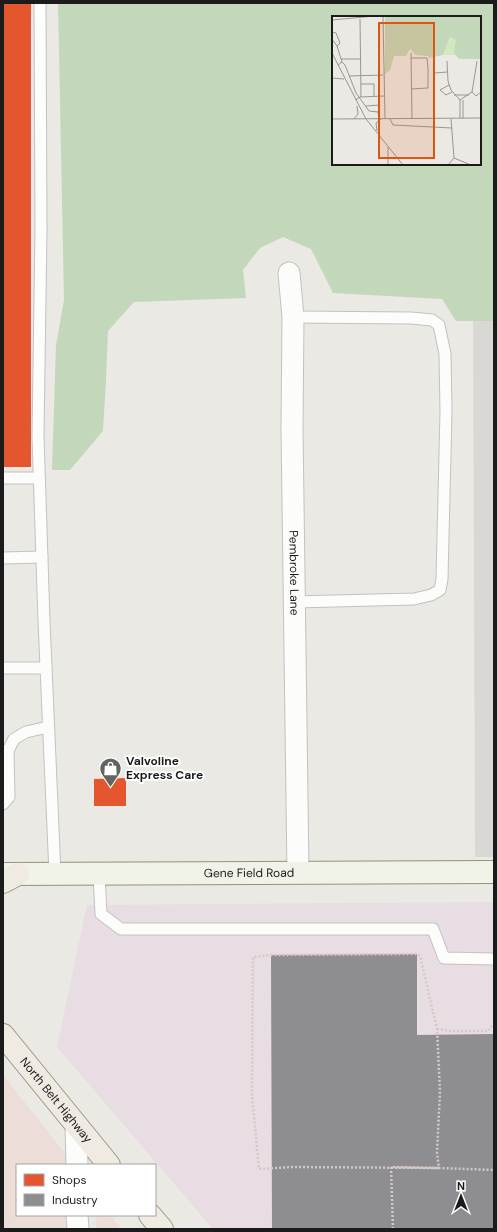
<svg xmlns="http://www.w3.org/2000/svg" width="497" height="1232" viewBox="0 0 497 1232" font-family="'DM Sans',sans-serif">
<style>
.residential{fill:#d9d8d5}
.commercial{fill:#ecddd9}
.industrial{fill:#e8dde2}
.forest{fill:#c3d8ba;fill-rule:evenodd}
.shops{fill:#e4572e}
.industry{fill:#8d8d92}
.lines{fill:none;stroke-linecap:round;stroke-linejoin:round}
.lane-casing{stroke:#c2c2c0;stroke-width:13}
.street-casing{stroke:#c2c2c0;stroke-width:23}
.secondary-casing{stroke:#90937d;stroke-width:24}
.primary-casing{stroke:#9f9882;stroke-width:24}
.path{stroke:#d5c8c5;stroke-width:2.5;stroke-dasharray:2 2;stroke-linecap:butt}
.lane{stroke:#fcfcfb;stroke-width:11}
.street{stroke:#fcfcfb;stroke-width:21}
.secondary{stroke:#f1f2e8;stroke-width:22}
.primary{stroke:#efebe3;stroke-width:22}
.labels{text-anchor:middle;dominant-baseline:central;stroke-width:4;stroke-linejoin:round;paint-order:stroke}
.street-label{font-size:12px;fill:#1b1b1b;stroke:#fff}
.poi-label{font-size:12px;font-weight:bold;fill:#1b1b1b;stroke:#fff;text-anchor:start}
.inset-road{fill:none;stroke:#979794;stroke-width:1}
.view{fill:#de560d;fill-opacity:0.15;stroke:#de560d;stroke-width:2}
.inset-edge{fill:none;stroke:#1b1b1b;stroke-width:2}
</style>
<rect width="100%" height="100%" fill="#eae9e4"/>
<path class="residential" d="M473 321H494V857H475Z"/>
<g class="commercial">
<path d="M3 1075 64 1152 70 1165H17V1215H71V1229H3Z"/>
<path d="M96 1215H110L122 1229H96Z"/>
</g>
<path class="industrial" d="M494 902V1229H213L57 1047 87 905Z"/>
<path class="forest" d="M58 3H494V321H456L442 299 333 293 311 249 283 237 260 248 243 270 246 298 134 302 108 331 106 380 103 431 70 470H52L56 345 64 300ZM333 17H480V164H333Z"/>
<g class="shops">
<rect x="3" y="3" width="28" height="464"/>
<path d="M126 778V806H94V779Z"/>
</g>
<path class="industry" d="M417 954V1035L494 1034V1229H272L271 955Z"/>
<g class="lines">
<defs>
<g id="lane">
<path d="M40 3 41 229 38 436 44 621 55 874"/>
<path d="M293 317 411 318 432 320 439 325 445 354 446 412 442 579 440 590 431 595 414 599 294 602"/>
<path d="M3 478H39"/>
<path d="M3 558 42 557"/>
<path d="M3 668H46"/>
<path d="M3 751H8L9 797 3 804"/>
<path d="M8 751 14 739 26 732 48 727"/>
<path d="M99 874 101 914 121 929H433L444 958 494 959"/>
</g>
<g id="street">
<path id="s1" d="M289 273 293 317 292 427 298 873"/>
<path d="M76 1126 77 1165"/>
<path d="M77 1215 78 1229"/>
</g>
<g id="secondary">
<path id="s2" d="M3 874 494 872"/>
</g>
<g id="primary">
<path d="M3 882 18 874"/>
<path id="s3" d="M3 1035 109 1165"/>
<path d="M150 1215 162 1229"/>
</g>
</defs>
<use href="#lane" class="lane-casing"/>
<use href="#street" class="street-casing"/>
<use href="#secondary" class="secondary-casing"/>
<use href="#primary" class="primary-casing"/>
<g class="path">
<path d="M437 1029 450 1031H488L494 1023"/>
<path d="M393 1229 391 1167 439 1168 292 1167 259 1169 252 1096 253 957 271 955 417 954 420 956 437 1029 440 1091 437 1153 439 1168 494 1170"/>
</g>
<use href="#lane" class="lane"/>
<use href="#street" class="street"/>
<use href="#secondary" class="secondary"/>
<use href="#primary" class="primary"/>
</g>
<defs>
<symbol id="shop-pin" viewBox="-11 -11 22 30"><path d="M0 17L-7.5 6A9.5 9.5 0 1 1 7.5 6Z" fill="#636361" stroke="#fff"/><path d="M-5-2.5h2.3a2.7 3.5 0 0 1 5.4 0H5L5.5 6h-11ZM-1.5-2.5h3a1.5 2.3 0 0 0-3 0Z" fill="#fff"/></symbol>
</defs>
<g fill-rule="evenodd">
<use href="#shop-pin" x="98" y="756" width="25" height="34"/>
</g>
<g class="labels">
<g class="street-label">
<text stroke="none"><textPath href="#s1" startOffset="300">Pembroke Lane</textPath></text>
<text stroke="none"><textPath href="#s2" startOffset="246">Gene Field Road</textPath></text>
<text stroke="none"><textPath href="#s3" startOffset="84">North Belt Highway</textPath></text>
</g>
<g class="poi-label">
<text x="126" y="761">Valvoline<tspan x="126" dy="14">Express Care</tspan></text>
</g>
</g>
<g transform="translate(332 16)">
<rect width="149" height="149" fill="#eae9e4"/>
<path d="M118 21 124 24V39H111Z" fill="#d4e7c3"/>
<path d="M53 0H149V43H127L122 37 124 24 118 21 111 39 97 42 96 40 84 39 78 33 74 40H62L58 54 53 58Z" fill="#c3d8ba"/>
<path class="inset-road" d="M51 0 53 103M28 3 29 81M0 4 43 0M0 16 4 17 8 27 5 30M0 23 5 30 10 46M0 37 34 103 71 149M79 37 80 103M79 42H95L96 52V72L79 73M9 43H29M115 45 116 65 119 74 128 84 140 76 145 45M6 49 10 46 13 49 24 77 37 95 46 96 47 103M103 57 115 56M17 60 51 59M0 62 12 63M29 68H42V80M117 69 108 74 114 79 120 76M140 76 144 80 149 76M122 79H137M23 84 28 81 52 80M34 90 48 89 46 96M128 102V84M131 102V84M0 103 149 102M22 103 26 98 25 90M58 103 61 109 120 112M119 103 122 142M45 115 44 107 49 103M56 131V149M116 149 122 142 139 149"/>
<path class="view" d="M47 7H102V142H47Z"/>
<rect width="149" height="149" class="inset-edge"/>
</g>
<rect width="497" height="1232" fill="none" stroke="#1b1b1b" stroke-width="8"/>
<rect x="16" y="1164" width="140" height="52" fill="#ffffff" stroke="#a4a4a4"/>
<rect x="24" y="1174" width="20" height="12" fill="#e4572e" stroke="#a4a4a4"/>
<text x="52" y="1184" font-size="12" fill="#1b1b1b">Shops</text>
<rect x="24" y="1194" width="20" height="12" fill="#8d8d92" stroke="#a4a4a4"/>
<text x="52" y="1204" font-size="12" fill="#1b1b1b">Industry</text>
<g transform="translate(461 1196)" stroke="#ffffff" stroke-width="3" paint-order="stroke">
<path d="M0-3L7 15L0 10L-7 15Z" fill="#1b1b1b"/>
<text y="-6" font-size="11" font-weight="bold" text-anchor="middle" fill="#1b1b1b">N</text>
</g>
</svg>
